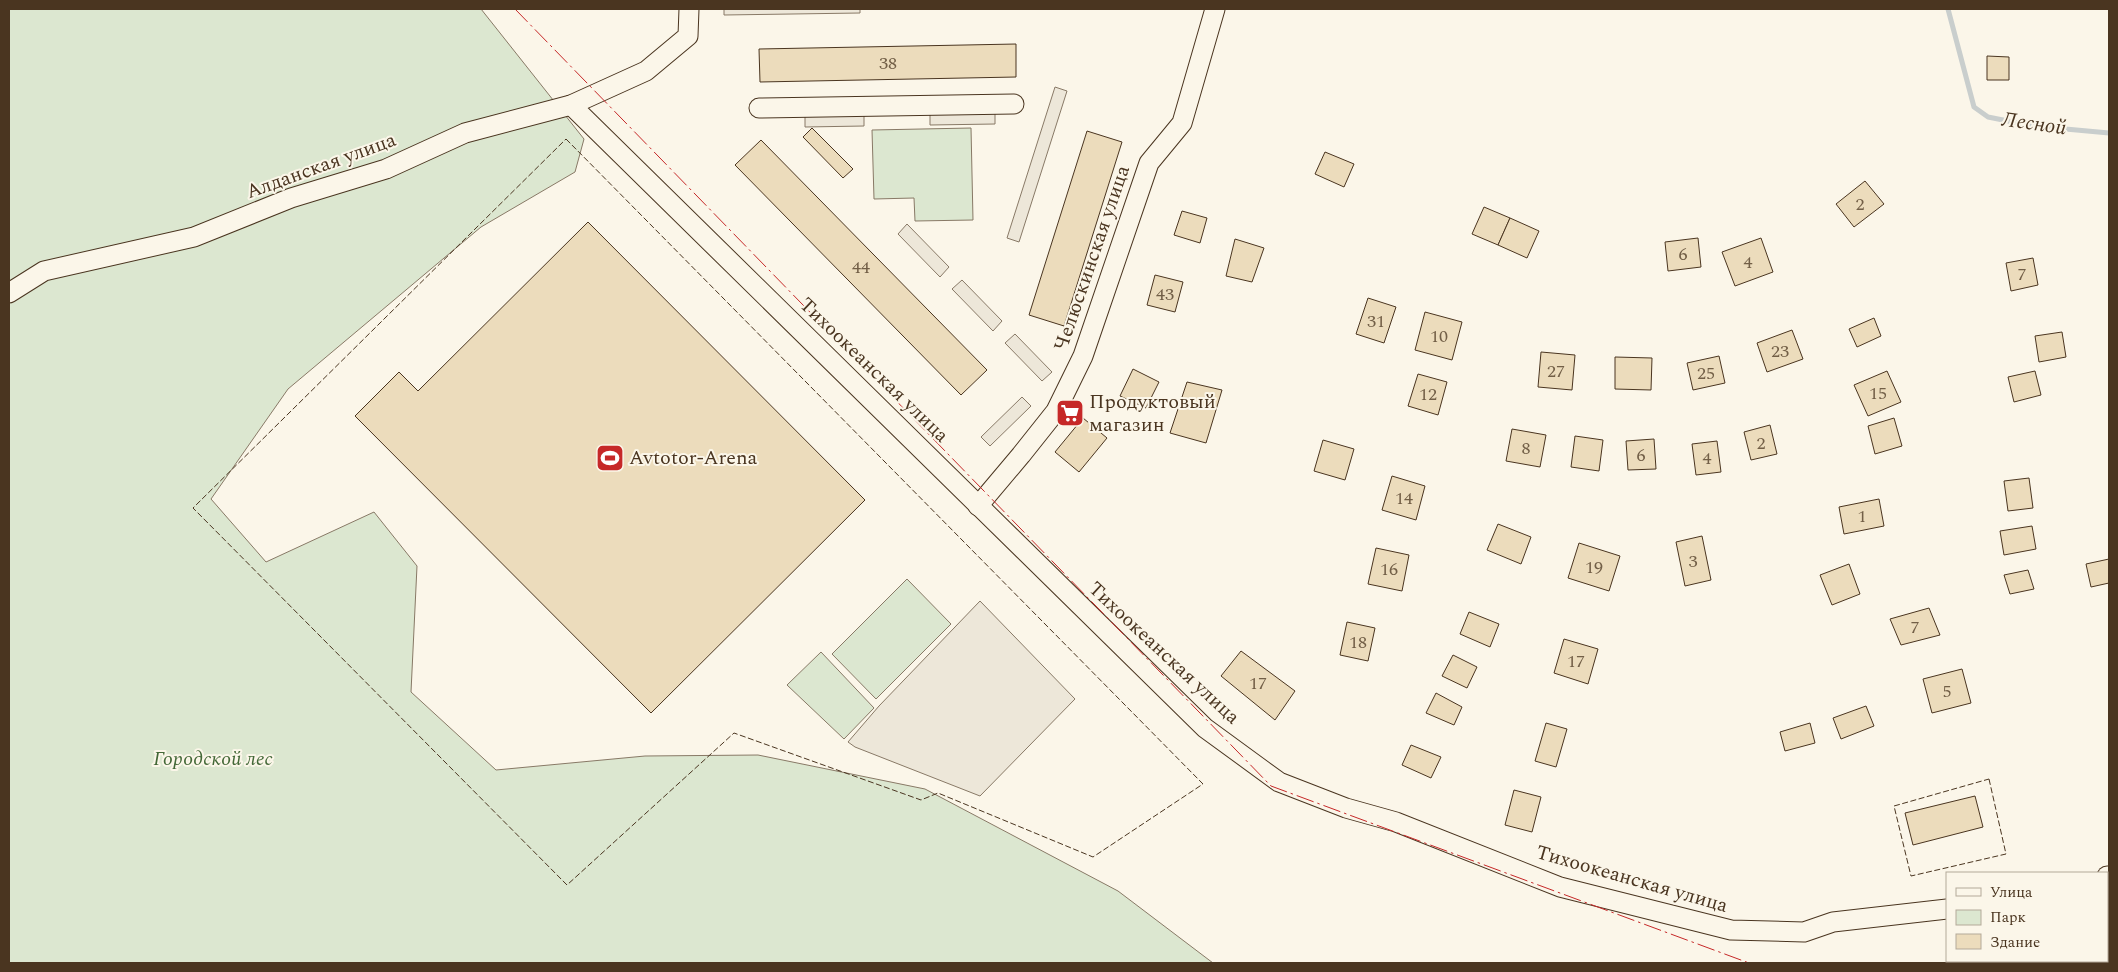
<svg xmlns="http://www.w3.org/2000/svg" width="2118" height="972" viewBox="0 0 2118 972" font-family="Spectral,serif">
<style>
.green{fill:#dce7d0;stroke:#887966}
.parking{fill:#ede7d9;stroke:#887966}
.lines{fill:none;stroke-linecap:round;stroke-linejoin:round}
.stream{stroke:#c9cecd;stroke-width:5}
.building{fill:#ecdcbc;stroke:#4a3520}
.minor-casing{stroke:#4a3520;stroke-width:21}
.minor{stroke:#fbf6e9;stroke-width:19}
.fence{stroke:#4a3520;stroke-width:1;stroke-dasharray:6 2.5;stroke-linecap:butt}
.power{stroke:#c62828;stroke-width:1;stroke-dasharray:18 4 2.5 4;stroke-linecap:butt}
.labels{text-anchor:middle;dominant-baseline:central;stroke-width:4;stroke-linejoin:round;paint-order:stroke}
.number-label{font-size:18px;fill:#725f47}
.street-label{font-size:20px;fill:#4a3520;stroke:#fbf6e9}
.poi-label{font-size:20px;fill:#4a3520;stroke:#fbf6e9;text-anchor:start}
.park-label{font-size:20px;font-style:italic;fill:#436837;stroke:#fbf6e9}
.water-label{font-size:21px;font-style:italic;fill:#4a3520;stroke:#fbf6e9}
</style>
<rect width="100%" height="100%" fill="#fbf6e9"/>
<g class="green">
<path d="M9 9H481L584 139 575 172 481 227 288 389 211 499 266 562 374 512 417 566 411 692 496 770 645 756 758 755 925 789 1118 891 1213 963H9Z"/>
<path d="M971 128 973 220 915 221 914 198 874 199 872 130Z"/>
<path d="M907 579 951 624 876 699 832 654Z"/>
<path d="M821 652 874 708 844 739 787 685Z"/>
</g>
<g class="parking">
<path d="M724 9H860V13L724 15Z"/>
<path d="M1055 87 1067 91 1019 242 1007 238Z"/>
<path d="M995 110V124L930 125V111Z"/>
<path d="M864 112V126L805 127V113Z"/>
<path d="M907 224 949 267 940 277 898 234Z"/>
<path d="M962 280 1002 321 993 331 952 289Z"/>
<path d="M1015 334 1052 372 1042 381 1005 343Z"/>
<path d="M1022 397 1031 406 990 446 981 437Z"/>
<path d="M980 601 1075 699 980 796 855 747 848 742 879 706Z"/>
</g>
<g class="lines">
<path class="stream" d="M1948 9 1974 107 1988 117 2033 126 2109 133"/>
</g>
<g class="building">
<path d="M1016 44V77L760 82 759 49Z"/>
<path d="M1987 56 2009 57V80H1987Z"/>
<path d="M812 128 853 169 843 178 803 137Z"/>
<path d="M1087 131 1122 142 1064 326 1029 315Z"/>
<path d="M761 140 987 370 961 395 735 165Z"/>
<path d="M1325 152 1354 164 1344 187 1315 174Z"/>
<path d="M1865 181 1884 204 1854 227 1836 204Z"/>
<path d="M1484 207 1510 218 1498 245 1472 234Z"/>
<path d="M1182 211 1207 218 1200 243 1174 235Z"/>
<path d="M1510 218 1539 231 1527 258 1498 245Z"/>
<path d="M588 222 865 500 651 713 355 416 399 372 418 391Z"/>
<path d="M1698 238 1701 267 1668 271 1665 242Z"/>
<path d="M1761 238 1773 272 1735 286 1722 252Z"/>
<path d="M1235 239 1264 248 1252 282 1226 276Z"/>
<path d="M2033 258 2038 285 2011 291 2006 263Z"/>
<path d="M1155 275 1183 282 1175 312 1147 305Z"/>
<path d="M1368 298 1396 307 1384 343 1356 334Z"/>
<path d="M1425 312 1462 322 1452 360 1415 350Z"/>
<path d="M1874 318 1881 336 1857 347 1849 329Z"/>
<path d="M1792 330 1803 359 1767 372 1757 343Z"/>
<path d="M2062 332 2066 357 2039 362 2035 336Z"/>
<path d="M1541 352 1575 355 1572 390 1538 387Z"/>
<path d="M1719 356 1725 383 1693 390 1687 363Z"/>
<path d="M1615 357 1652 358 1651 390 1615 389Z"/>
<path d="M1133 369 1159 382 1146 408 1120 396Z"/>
<path d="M1887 371 1901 402 1868 416 1854 385Z"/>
<path d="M2035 371 2041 395 2014 402 2008 377Z"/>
<path d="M1418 374 1447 382 1438 415 1408 406Z"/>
<path d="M1187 382 1222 390 1206 443 1170 433Z"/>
<path d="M1070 406 1078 412 1070 422 1062 415Z"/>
<path d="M1083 418 1107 438 1079 472 1055 452Z"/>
<path d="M1894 418 1902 446 1875 454 1868 426Z"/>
<path d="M1770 425 1777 454 1751 460 1744 432Z"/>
<path d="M1512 429 1546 435 1540 467 1506 461Z"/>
<path d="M1575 436 1603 440 1599 471 1571 467Z"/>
<path d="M1654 439 1656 469 1628 470 1626 441Z"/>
<path d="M1323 440 1354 449 1345 480 1314 471Z"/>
<path d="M1717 441 1721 472 1696 475 1692 444Z"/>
<path d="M1392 476 1425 486 1416 520 1382 510Z"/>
<path d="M2029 478 2033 508 2008 511 2004 481Z"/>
<path d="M1879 499 1884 526 1844 534 1839 507Z"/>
<path d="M1498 524 1531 537 1521 564 1487 550Z"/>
<path d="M2032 526 2036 549 2004 555 2000 531Z"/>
<path d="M1702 536 1711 580 1685 586 1676 542Z"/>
<path d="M1579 543 1620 556 1609 591 1568 578Z"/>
<path d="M1376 548 1409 555 1402 591 1368 584Z"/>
<path d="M2109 559V583L2091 587 2086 564Z"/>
<path d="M1849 564 1860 594 1832 605 1820 575Z"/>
<path d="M2028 570 2034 589 2010 594 2004 575Z"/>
<path d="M1929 608 1940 635 1901 645 1890 619Z"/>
<path d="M1469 612 1499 624 1490 647 1460 634Z"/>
<path d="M1347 622 1375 628 1368 661 1340 655Z"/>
<path d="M1564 639 1598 649 1588 684 1554 673Z"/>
<path d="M1241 651 1295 691 1275 720 1221 676Z"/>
<path d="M1453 655 1477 667 1467 688 1442 676Z"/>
<path d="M1962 669 1971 703 1932 713 1923 679Z"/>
<path d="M1436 693 1462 707 1454 725 1426 713Z"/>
<path d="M1866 706 1874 726 1841 739 1833 718Z"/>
<path d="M1546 723 1567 729 1556 767 1535 761Z"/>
<path d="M1810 723 1815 743 1785 751 1780 732Z"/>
<path d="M1411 745 1441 757 1431 778 1402 765Z"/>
<path d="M1514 790 1541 797 1532 832 1505 825Z"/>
<path d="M1975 796 1983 827 1913 845 1905 813Z"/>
</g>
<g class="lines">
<defs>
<g id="minor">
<path d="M571 105 1205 728 1279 782 1346 808 1396 822 1560 887 1731 930 1804 932 1833 922 1947 909"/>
<path d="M759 108 1014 104"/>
<path d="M9 293 44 271 194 237 291 198 386 169 465 133 571 105 646 71 688 36 689 9"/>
<path d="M978 506 1021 455 1056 411 1083 356 1149 163 1182 123 1215 9"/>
<path d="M2107 876H2109"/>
</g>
</defs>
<use href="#minor" class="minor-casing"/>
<use href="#minor" class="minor"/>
<g class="fence">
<path d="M566 139 1203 784 1093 857 938 793 921 800 734 733 567 885 193 508Z"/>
<path d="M1989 779 2006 854 1911 876 1894 806Z"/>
</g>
<path class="power" d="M515 9 1271 786 1749 963"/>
</g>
<defs>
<symbol id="supermarket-square" viewBox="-11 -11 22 22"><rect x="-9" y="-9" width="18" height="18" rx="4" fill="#c62828" stroke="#fbf6e9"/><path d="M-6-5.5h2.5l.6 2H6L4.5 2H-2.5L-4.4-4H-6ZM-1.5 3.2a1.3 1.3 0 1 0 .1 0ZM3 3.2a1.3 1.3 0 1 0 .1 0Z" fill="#fff"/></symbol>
<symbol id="stadium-square" viewBox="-11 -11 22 22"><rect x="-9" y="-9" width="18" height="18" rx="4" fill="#c62828" stroke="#fbf6e9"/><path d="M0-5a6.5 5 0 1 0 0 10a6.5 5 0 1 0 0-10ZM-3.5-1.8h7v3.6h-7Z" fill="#fff"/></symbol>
</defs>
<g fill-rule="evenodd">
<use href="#supermarket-square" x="1054" y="397" width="32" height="32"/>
<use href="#stadium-square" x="594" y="442" width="32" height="32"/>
</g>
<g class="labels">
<g class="number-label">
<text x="888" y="63">38</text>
<text x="1860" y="204">2</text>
<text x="1683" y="254">6</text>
<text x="1748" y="262">4</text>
<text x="861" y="267">44</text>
<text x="2022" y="274">7</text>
<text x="1165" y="294">43</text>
<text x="1376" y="321">31</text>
<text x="1439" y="336">10</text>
<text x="1780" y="351">23</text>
<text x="1556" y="371">27</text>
<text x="1706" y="373">25</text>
<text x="1878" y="393">15</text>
<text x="1428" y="394">12</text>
<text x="1761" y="443">2</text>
<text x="1526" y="448">8</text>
<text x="1641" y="455">6</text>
<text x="1707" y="458">4</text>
<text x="1404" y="498">14</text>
<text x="1862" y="516">1</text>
<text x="1693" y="561">3</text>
<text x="1594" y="567">19</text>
<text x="1389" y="569">16</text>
<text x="1915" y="627">7</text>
<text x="1358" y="642">18</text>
<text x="1576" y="661">17</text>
<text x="1258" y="683">17</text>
<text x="1947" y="691">5</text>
</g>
<g class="street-label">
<text transform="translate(321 166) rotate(-20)">Алданская улица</text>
<text transform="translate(1092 258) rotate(-71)">Челюскинская улица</text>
<text transform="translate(874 370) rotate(44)">Тихоокеанская улица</text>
<text transform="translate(1164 653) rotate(43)">Тихоокеанская улица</text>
<text transform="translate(1632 879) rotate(16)">Тихоокеанская улица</text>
</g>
<g class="poi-label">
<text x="1089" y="402">Продуктовый<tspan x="1089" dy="23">магазин</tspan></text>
<text x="629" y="458">Avtotor-Arena</text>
</g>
<g class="park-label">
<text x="213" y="759">Городской лес</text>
</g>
<g class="water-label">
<text transform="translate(2034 124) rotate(8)">Лесной</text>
</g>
</g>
<rect width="2118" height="972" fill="none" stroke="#4a3520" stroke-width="20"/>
<rect x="1946" y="872" width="162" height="90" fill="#fbf6e9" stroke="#b4a999"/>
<rect x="1956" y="888" width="25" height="8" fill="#fbf6e9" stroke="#b4a999"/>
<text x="1990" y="897" font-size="15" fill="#4a3520">Улица</text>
<rect x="1956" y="910" width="25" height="15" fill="#dce7d0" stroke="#b4a999"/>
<text x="1990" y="922" font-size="15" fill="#4a3520">Парк</text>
<rect x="1956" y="934" width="25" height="15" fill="#ecdcbc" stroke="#b4a999"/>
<text x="1990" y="947" font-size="15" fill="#4a3520">Здание</text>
</svg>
